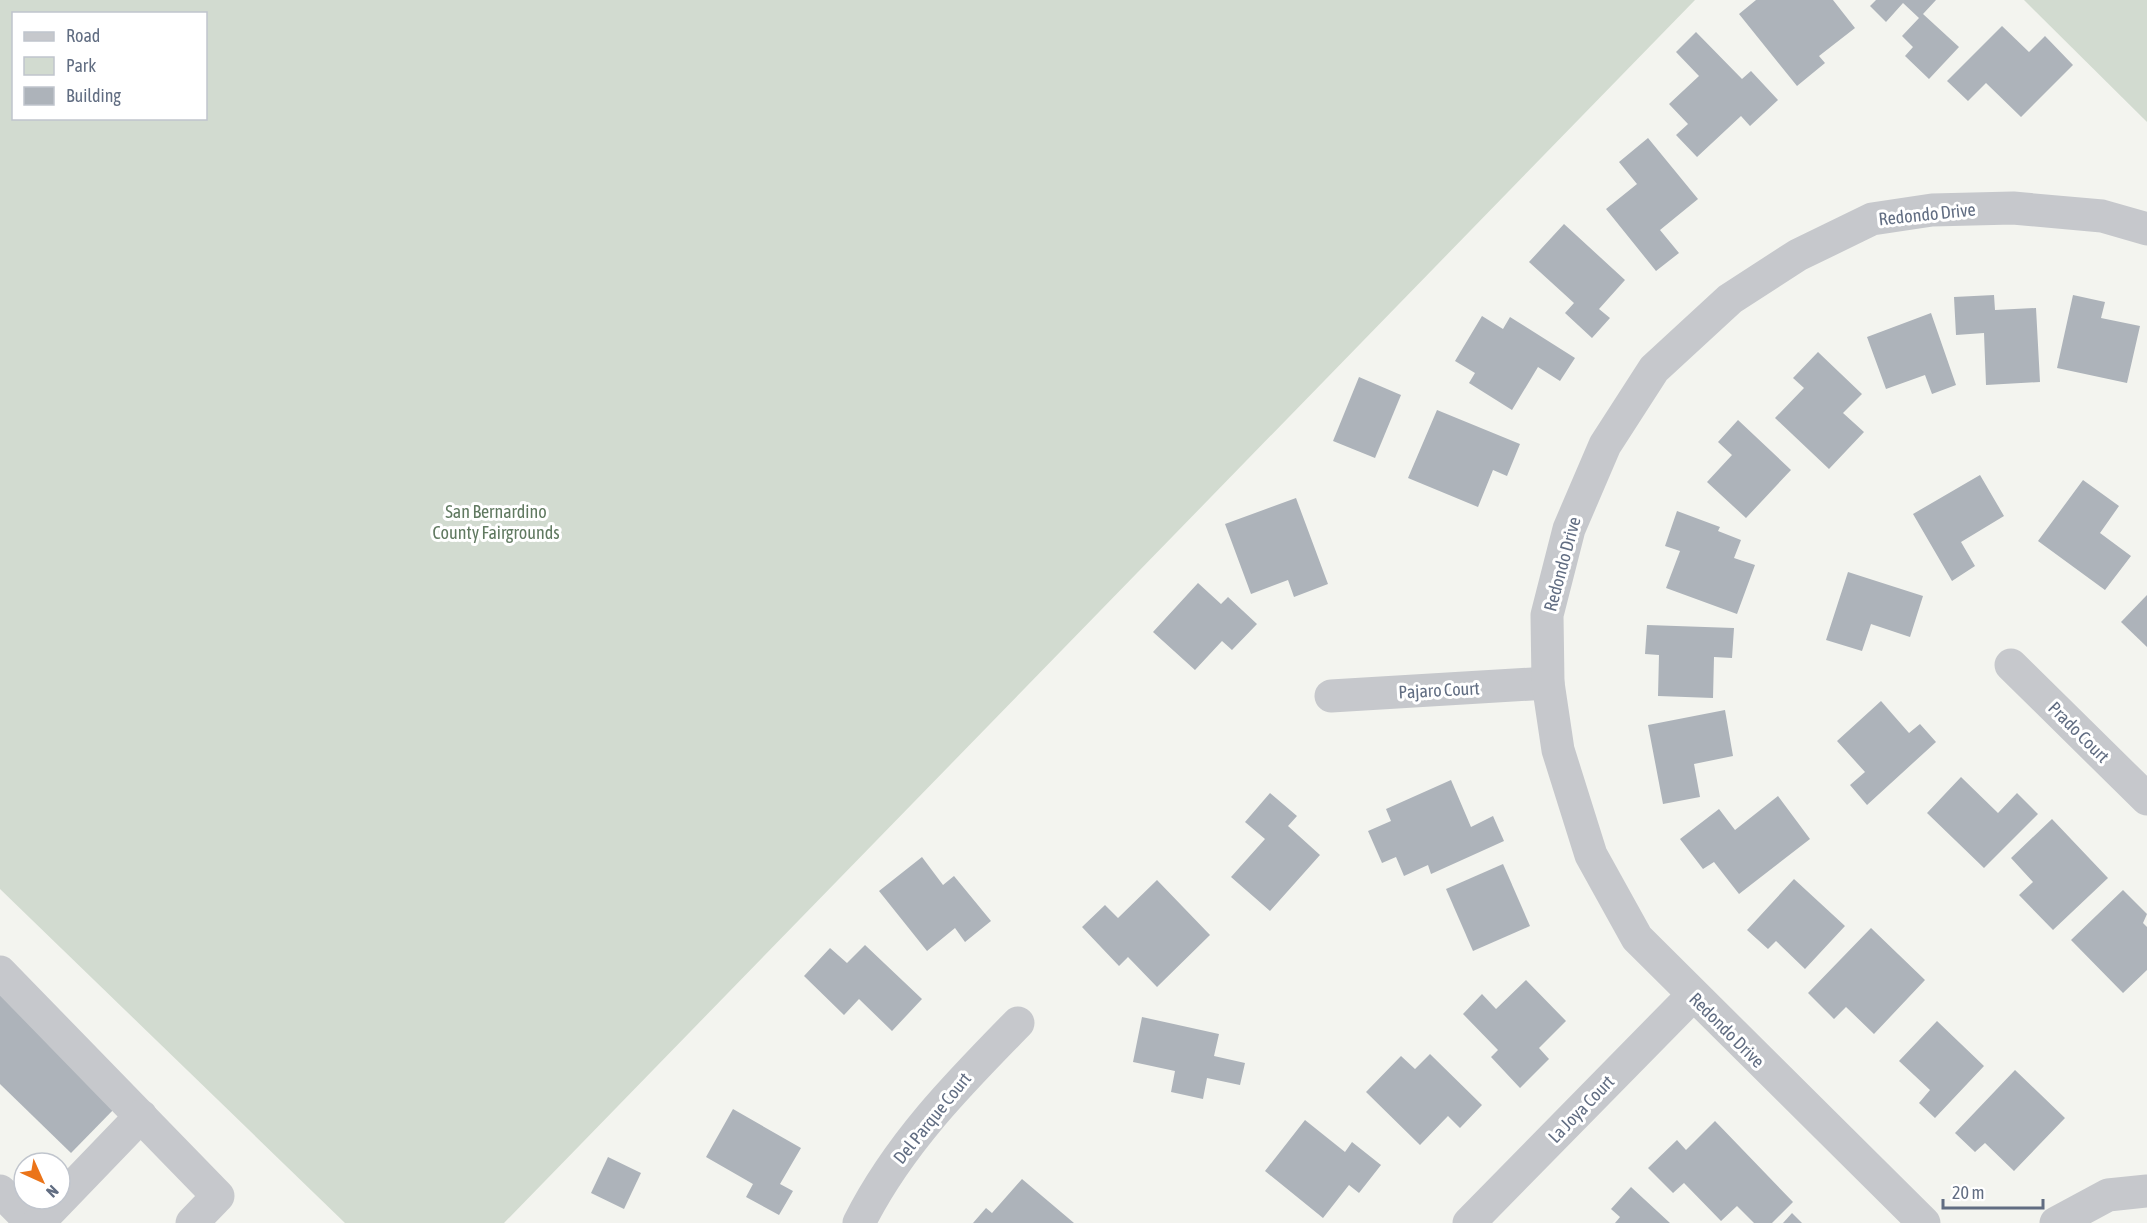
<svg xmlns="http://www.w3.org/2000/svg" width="2147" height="1223" viewBox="0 0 2147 1223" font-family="'Asap Condensed',sans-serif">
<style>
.green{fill:#d2dbd0;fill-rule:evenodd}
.building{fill:#adb3ba}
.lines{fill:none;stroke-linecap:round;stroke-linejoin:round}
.minor{stroke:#c6c8cc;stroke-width:33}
.labels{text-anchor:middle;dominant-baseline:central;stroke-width:6;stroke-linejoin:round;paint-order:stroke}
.street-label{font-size:18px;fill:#616d82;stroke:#fff}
.park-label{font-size:18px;fill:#607960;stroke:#fff}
</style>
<rect width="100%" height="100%" fill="#f3f4ef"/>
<g class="green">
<path d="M0 0H1695L504 1223H345L0 889ZM14 14H206V118H14Z"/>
<path d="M2024 0H2147V122Z"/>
</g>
<g class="building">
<path d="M1756 0H1833L1855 28 1819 56 1825 63 1797 86 1739 14Z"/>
<path d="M1876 0H1936L1923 14 1959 47 1929 79 1905 56 1913 47 1902 36 1919 18 1903 3 1886 22 1870 6Z"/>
<path d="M2002 26 2029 52 2045 36 2073 65 2021 117 1986 83 1968 101 1947 81Z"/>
<path d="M1696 32 1742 79 1751 71 1778 100 1750 126 1741 116 1697 157 1676 135 1688 124 1669 104 1699 76 1676 52Z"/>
<path d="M1648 138 1698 199 1660 230 1679 253 1656 271 1606 209 1637 184 1619 162Z"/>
<path d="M1564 224 1625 280 1599 309 1610 318 1592 338 1565 313 1574 303 1529 262Z"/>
<path d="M1994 295 1995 310 2036 308 2040 382 1986 385 1984 333 1956 335 1954 297Z"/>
<path d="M2073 295 2105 302 2101 318 2140 326 2127 383 2057 368Z"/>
<path d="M1931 313 1956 385 1932 394 1925 375 1886 389 1867 337Z"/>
<path d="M1482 316 1503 329 1510 317 1575 358 1560 381 1538 367 1512 410 1469 383 1475 373 1455 361Z"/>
<path d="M1818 352 1862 394 1843 413 1864 432 1829 469 1775 418 1804 388 1793 378Z"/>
<path d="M1359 377 1401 395 1375 458 1333 441Z"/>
<path d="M1437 410 1520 444 1507 476 1493 470 1478 507 1408 478Z"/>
<path d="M1738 420 1791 470 1746 518 1707 482 1732 455 1718 442Z"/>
<path d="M1980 475 2004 516 1961 542 1975 566 1952 581 1913 514Z"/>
<path d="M2083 480 2119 506 2100 533 2131 556 2105 590 2038 541Z"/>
<path d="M1296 498 1328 584 1294 597 1288 580 1251 594 1225 524Z"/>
<path d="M1677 511 1720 527 1718 531 1741 540 1734 558 1755 565 1737 614 1666 588 1680 551 1665 546Z"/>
<path d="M1848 572 1923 596 1910 637 1871 624 1862 651 1826 640Z"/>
<path d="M1198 583 1221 604 1228 597 1257 624 1232 650 1222 641 1195 670 1153 632Z"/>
<path d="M2147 595V647L2121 622Z"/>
<path d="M1647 625 1734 628 1732 658 1714 657 1713 698 1658 696 1659 655 1645 654Z"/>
<path d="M1881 701 1909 733 1920 724 1936 742 1867 805 1850 785 1865 772 1837 741Z"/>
<path d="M1725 710 1733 756 1694 764 1700 797 1663 804 1648 725Z"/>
<path d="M1961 777 1998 813 2017 793 2038 814 1984 868 1927 813Z"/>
<path d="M1451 780 1471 827 1493 816 1504 841 1431 874 1428 865 1404 876 1396 857 1382 863 1368 831 1391 821 1386 809Z"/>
<path d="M1270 793 1297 816 1288 826 1320 855 1270 911 1231 877 1265 839 1245 822Z"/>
<path d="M1778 796 1810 839 1739 894 1714 862 1703 869 1680 839 1719 809 1735 830Z"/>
<path d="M2052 819 2108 878 2053 930 2019 895 2033 882 2011 858Z"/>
<path d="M922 857 943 885 954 876 991 921 965 942 955 928 927 951 879 891Z"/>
<path d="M1503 864 1530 926 1473 951 1446 889Z"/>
<path d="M1794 879 1845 926 1805 969 1776 941 1768 949 1747 930Z"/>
<path d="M1157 880 1210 935 1157 987 1128 957 1119 966 1082 927 1105 905 1118 918Z"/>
<path d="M2123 890 2147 914 2143 923 2147 927V970L2123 993 2071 940Z"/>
<path d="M1871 928 1925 980 1874 1034 1846 1007 1834 1019 1808 993Z"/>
<path d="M865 945 922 999 892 1031 859 999 844 1015 804 976 830 948 847 963Z"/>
<path d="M1526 980 1566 1021 1539 1048 1549 1059 1520 1088 1491 1057 1498 1050 1463 1014 1482 994 1496 1009Z"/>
<path d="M0 994 116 1107 71 1153 0 1084Z"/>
<path d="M1142 1017 1219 1034 1214 1056 1245 1063 1240 1085 1207 1078 1203 1099 1171 1092 1175 1071 1133 1062Z"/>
<path d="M1937 1021 1984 1066 1935 1118 1919 1103 1930 1090 1899 1061Z"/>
<path d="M1430 1054 1482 1105 1460 1128 1448 1116 1420 1145 1366 1092 1401 1056 1415 1069Z"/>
<path d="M2015 1070 2065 1118 2014 1171 1985 1143 1975 1152 1955 1133Z"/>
<path d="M733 1109 801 1148 780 1184 793 1191 779 1215 746 1197 753 1184 706 1157Z"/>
<path d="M1305 1120 1345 1152 1352 1142 1381 1165 1359 1193 1349 1185 1323 1218 1265 1171Z"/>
<path d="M1715 1121 1793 1202 1772 1223H1754L1737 1206 1721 1221 1684 1183 1673 1193 1648 1168 1677 1140 1686 1150Z"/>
<path d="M608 1157 641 1173 624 1209 591 1193Z"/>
<path d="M1022 1179 1074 1223H973L986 1208 992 1213Z"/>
<path d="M1631 1187 1670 1223H1615L1620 1217 1611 1209Z"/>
<path d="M1792 1213 1802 1223H1783Z"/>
</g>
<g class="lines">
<g class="minor">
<path d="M2011 665 2147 799"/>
<path d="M1331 696 1548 683"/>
<path d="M0 972 218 1196 192 1223"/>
<path d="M0 1191 32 1223"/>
<path d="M38 1223 141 1116"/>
<path d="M859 1223C898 1145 958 1084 1018 1023"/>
<path d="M1469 1223 1692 996"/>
<path d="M1924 1223 1637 938 1591 855 1558 750 1548 683 1547 615 1569 529 1605 445 1654 369 1730 299 1798 255 1872 219 1932 210 2013 208 2102 216 2147 229"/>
<path d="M2056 1223 2108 1195 2147 1191"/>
</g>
</g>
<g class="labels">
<g class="street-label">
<text transform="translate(1927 214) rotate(-6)">Redondo Drive</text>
<text transform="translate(1562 564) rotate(-75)">Redondo Drive</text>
<text transform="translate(1439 690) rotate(-3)">Pajaro Court</text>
<text transform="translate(2079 732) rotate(45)">Prado Court</text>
<text transform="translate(1727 1030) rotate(45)">Redondo Drive</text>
<text transform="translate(1581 1109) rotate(-46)">La Joya Court</text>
<text transform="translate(932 1118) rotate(-51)">Del Parque Court</text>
</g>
<g class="park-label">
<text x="496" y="511">San Bernardino<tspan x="496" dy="21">County Fairgrounds</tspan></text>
</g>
</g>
<rect x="12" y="12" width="195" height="108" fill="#ffffff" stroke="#c0c5cd" stroke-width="1.5"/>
<rect x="24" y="32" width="30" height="9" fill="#c6c8cc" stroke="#c0c5cd" stroke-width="1.5"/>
<text x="66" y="42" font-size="18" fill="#616d82">Road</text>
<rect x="24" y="57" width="30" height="18" fill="#d2dbd0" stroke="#c0c5cd" stroke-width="1.5"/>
<text x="66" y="72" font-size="18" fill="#616d82">Park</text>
<rect x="24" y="87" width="30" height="18" fill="#adb3ba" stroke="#c0c5cd" stroke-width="1.5"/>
<text x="66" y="102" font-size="18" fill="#616d82">Building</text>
<g transform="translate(42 1181) rotate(135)"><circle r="28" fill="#ffffff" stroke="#c0c5cd" stroke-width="1.5"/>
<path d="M0-4.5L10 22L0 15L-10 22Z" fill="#eb7419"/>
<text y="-9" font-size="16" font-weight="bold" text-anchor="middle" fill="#616d82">N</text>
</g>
<path d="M1943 1199v9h100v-9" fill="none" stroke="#616d82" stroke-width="3"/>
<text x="1952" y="1199" font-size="18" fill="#616d82" stroke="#ffffff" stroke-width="4.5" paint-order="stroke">20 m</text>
</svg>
